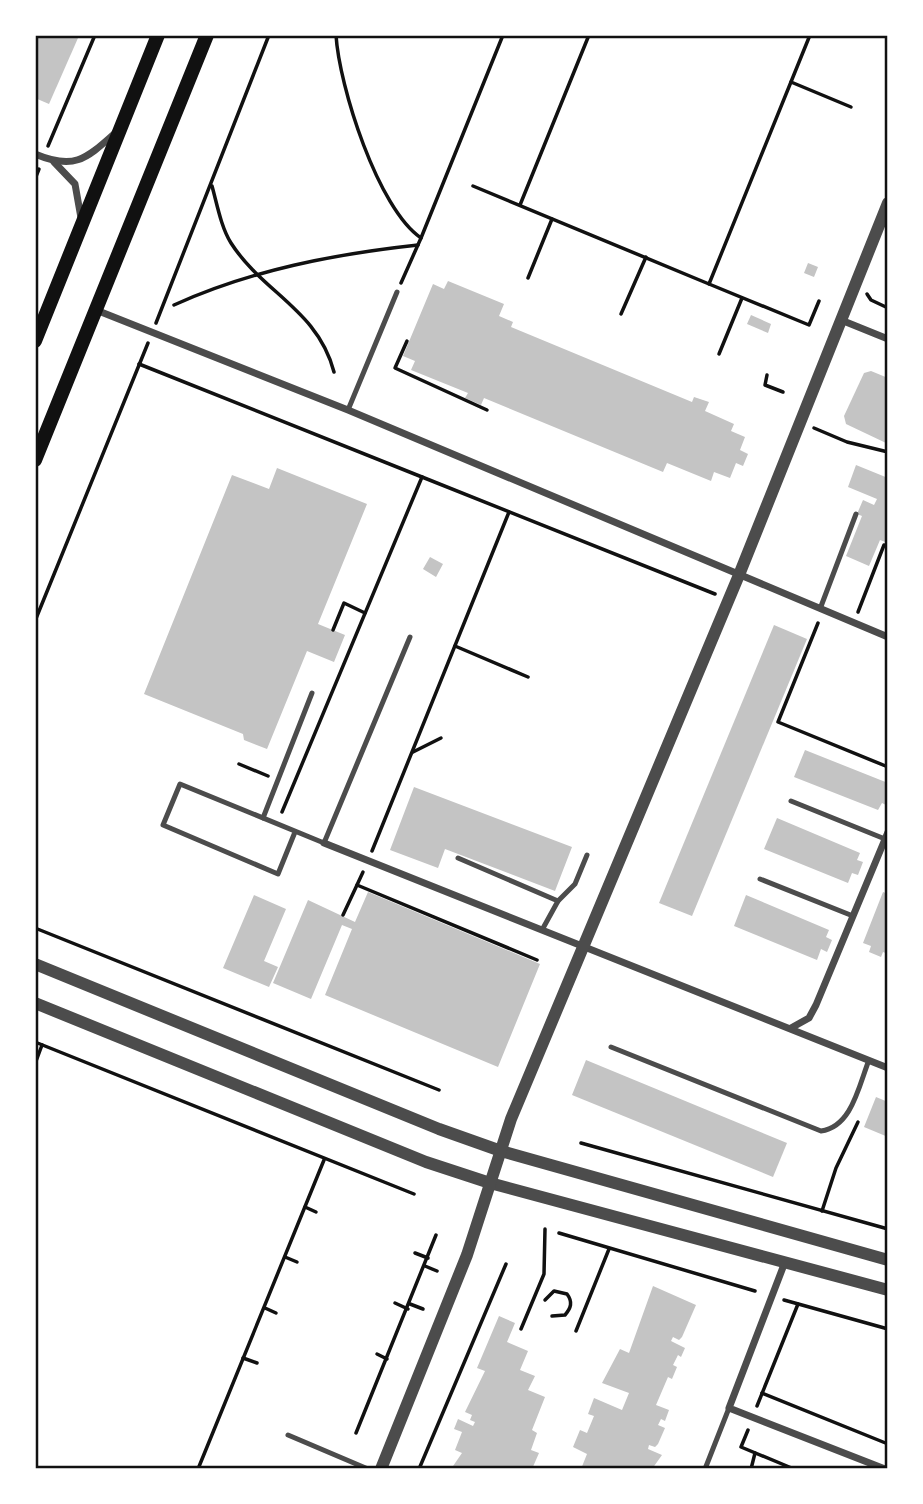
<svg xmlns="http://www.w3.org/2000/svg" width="923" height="1504" viewBox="0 0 923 1504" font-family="Karla,sans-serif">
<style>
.building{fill:#c4c4c4}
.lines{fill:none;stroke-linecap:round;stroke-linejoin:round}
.path{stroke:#111;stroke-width:3.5}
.service{stroke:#4c4c4c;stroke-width:5}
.minor{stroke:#4c4c4c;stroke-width:7}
.tertiary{stroke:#4c4c4c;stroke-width:12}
.secondary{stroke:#111;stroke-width:14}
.neatline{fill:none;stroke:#111;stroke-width:2.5}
</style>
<rect width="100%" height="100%" fill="#fff"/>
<g class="building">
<path d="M35 35 78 38 49 104 35 98Z"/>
<path d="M808 263 818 267 814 277 804 273Z"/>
<path d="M448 281 504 304 499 316 513 322 511 327 692 402 694 397 709 402 705 411 734 424 731 431 745 437 740 450 748 454 743 466 736 463 730 478 714 472 711 481 667 463 663 472 484 398 481 405 465 398 468 393 411 370 415 361 403 356 433 284 444 289Z"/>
<path d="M751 315 771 324 768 333 747 324Z"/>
<path d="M871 371 888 378 886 443 846 424 844 416 864 373Z"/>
<path d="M856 465 888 478V543L880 540 869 566 846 556 862 516 857 514 863 500 874 505 877 499 848 487Z"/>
<path d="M277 468 367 504 318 624 345 635 334 662 307 651 267 749 244 740 243 734 144 694 232 475 269 489Z"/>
<path d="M430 557 443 564 436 577 423 569Z"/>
<path d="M774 625 807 639 692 916 659 903Z"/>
<path d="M805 750 888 783 886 805 882 803 878 810 794 777Z"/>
<path d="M414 787 572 847 555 891 445 849 438 868 390 850Z"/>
<path d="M777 818 860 853 857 860 863 862 858 875 852 873 848 883 764 849Z"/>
<path d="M368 892 540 964 498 1067 325 995 352 929 342 925 311 999 273 983 308 900 355 922Z"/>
<path d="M883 892 888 894V954L883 952 881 957 869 952 871 946 863 943Z"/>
<path d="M254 895 286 909 264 961 278 967 269 987 223 968Z"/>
<path d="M746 895 829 930 826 937 832 940 827 952 821 949 817 960 734 926Z"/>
<path d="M586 1060 787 1143 773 1177 572 1095Z"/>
<path d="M876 1097 888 1102V1137L864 1127Z"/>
<path d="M653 1286 696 1305 682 1337 679 1340 673 1337 671 1341 685 1348 681 1357 678 1355 673 1365 677 1367 672 1379 668 1377 656 1405 669 1410 665 1421 661 1419 658 1425 665 1428 658 1444 655 1447 649 1445 648 1449 662 1455 652 1469H581L587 1454 573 1447 580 1430 587 1433 594 1416 588 1414 594 1398 622 1410 629 1393 602 1383 620 1349 629 1353Z"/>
<path d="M499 1316 515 1323 507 1342 528 1351 520 1370 535 1376 528 1390 545 1397 532 1430 537 1433 531 1450 539 1453 532 1469H451L462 1453 455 1450 462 1432 454 1429 458 1419 473 1426 475 1422 470 1420 472 1415 465 1412 485 1371 477 1368Z"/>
</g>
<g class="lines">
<g class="path">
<path d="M336 35C339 86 378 209 421 238L401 283"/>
<path d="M791 82 851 107"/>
<path d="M48 146 95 35"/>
<path d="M35 179 39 169"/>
<path d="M212 186C217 204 221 227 231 243 263 293 318 310 334 372"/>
<path d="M473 186 709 284 810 35"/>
<path d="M520 205 589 35"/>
<path d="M421 238 503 35"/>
<path d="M528 278 552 219"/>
<path d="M709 284 809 325 819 301"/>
<path d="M867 294 871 300 888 308"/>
<path d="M174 305C251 270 335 254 418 245"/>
<path d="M621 314 646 257"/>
<path d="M156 323 269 35"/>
<path d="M407 341 395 368 487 410"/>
<path d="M719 354 742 298"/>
<path d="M139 364 422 477"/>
<path d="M767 375 765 385 783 392"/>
<path d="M814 428 847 442 888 452"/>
<path d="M858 612 884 545"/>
<path d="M35 621 148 343"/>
<path d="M818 623 778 722 888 767"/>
<path d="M333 630 344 603 365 613"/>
<path d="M455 646 528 677"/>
<path d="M413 752 441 738"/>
<path d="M239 764 268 776"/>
<path d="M282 812 422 477 715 594"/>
<path d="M372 851 509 512"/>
<path d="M357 885 363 872"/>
<path d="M343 915 357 885 537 960"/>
<path d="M35 928 439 1090"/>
<path d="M35 1042 414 1194"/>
<path d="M35 1064 42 1045"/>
<path d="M581 1143 888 1229"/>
<path d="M305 1207 316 1212"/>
<path d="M822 1211 836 1168 858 1122"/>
<path d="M559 1233 755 1291"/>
<path d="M415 1253 428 1258"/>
<path d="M285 1257 297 1262"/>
<path d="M425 1266 437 1271"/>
<path d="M545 1300 554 1291 567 1294C573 1302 571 1308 565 1315L552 1316"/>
<path d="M784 1300 888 1329"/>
<path d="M395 1303 408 1309"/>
<path d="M410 1304 423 1309"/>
<path d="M265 1308 276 1313"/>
<path d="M521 1329 544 1274 545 1229"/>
<path d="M576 1331 609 1249"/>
<path d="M377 1354 387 1359"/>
<path d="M243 1358 257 1363"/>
<path d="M762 1393 888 1444"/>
<path d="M757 1406 798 1304"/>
<path d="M748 1430 741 1447 794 1469"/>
<path d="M356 1433 436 1235"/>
<path d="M198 1469 324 1160"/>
<path d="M419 1469 506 1264"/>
<path d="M751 1469 755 1453"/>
</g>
<g class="service">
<path d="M348 410 397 292"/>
<path d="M820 609 856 514"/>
<path d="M791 801 885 839"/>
<path d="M263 818 312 693"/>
<path d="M295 832 278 874 163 825 180 784 324 843 410 637"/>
<path d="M458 858 558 901"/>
<path d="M760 879 853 916"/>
<path d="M542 930 558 901 575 884 587 855"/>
<path d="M611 1047 821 1131C852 1127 859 1085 869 1060"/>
<path d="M288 1435 368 1469"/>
<path d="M705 1469 729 1408"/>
</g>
<g class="minor">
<path d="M35 154C73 170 85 160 114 134"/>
<path d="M54 162 75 184 81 218"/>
<path d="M96 310 348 410 888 637"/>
<path d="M841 320 888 339"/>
<path d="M324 843 888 1068"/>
<path d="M791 1028 809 1018 816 1005 888 832"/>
<path d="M785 1262 729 1408 885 1469"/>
</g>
<g class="tertiary">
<path d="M35 964 439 1129 501 1151 888 1260"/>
<path d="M35 1003 426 1162 490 1183 888 1290"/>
<path d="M381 1469 467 1255 511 1119 739 575 888 203"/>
</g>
<g class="secondary">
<path d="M35 341 158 35"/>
<path d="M35 460 207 35"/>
</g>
</g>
<rect width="923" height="1504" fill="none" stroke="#ffffff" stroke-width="74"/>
<rect x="37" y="37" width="849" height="1430" class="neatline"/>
</svg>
